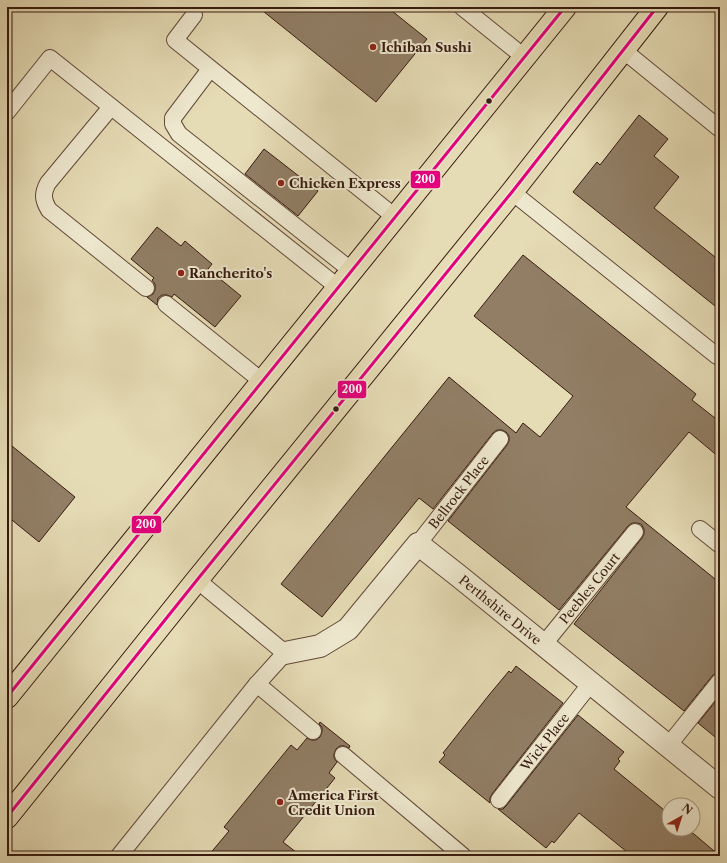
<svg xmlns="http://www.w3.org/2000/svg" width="727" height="863" viewBox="0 0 727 863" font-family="'Libre Caslon Text',serif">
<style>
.building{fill:#917e65;stroke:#361a0f}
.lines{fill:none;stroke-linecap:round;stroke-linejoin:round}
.service-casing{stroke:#624a38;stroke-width:18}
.minor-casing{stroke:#624a38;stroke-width:24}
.primary-casing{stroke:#361a0f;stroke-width:24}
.service{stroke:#eee8cf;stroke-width:16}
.minor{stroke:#eee8cf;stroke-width:22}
.primary{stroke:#e5dbb5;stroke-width:22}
.bus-1-casing{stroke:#eee8cf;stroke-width:6}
.bus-1{stroke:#e5007d;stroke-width:3}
.poi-dot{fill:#8f2418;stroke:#eee8cf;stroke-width:1.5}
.bus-dot{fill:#361a0f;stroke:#eee8cf;stroke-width:1.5}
.labels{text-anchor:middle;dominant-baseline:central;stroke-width:4;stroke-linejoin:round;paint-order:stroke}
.poi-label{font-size:13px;font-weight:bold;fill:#361a0f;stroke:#eee8cf;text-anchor:start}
.street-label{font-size:13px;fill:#361a0f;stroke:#eee8cf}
.line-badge{stroke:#eee8cf;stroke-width:1.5}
.badge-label{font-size:11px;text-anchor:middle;font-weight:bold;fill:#fff}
</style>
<rect width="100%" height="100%" fill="#e5dbb5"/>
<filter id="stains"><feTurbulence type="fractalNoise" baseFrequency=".005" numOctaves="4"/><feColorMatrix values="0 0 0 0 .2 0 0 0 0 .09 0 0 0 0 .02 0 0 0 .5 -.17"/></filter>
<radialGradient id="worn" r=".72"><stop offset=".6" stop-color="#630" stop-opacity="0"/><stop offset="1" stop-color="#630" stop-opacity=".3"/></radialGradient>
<g class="building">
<path d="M258 7H387L427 39 376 102Z"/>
<path d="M639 115 668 139 654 156 679 177 654 208 720 261V310L573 192 597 162 600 165Z"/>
<path d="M264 149 318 191 298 216 245 174Z"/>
<path d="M157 227 181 246 185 241 212 264 208 269 241 296 215 327 174 294 172 297 167 295H162L158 298 157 305 147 297 153 294 155 290V284L152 280 154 278 131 259Z"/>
<path d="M523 255 696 394 692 400 720 422V458L689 432 626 507 720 583V672L713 675 684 711 574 624 642 538 644 534V529L641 524 637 523H632L628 526 559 610 448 521 507 445 509 441V436L506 432 502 430H497L493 433 433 509 419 498 322 617 281 584 449 377 516 433 523 423 540 437 573 396 474 316Z"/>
<path d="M7 442 75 497 39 542 7 516Z"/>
<path d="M516 666 563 703 492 794 490 798V803L439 762 445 755 443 753 489 695 509 671 511 673Z"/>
<path d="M720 696V741L698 723Z"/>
<path d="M578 715 624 752 618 759 620 761 614 769 669 814V829H688L720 856H632L579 813 554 843 552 841 546 848 498 809H503L506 806Z"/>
<path d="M320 722 350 746 349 748 344 746H340L336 749 334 754V758L337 762 329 773 335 778 283 842 301 856H208L229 831 224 827 291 745 297 750 307 738 311 740H316L320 737 322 732V727L319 724Z"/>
</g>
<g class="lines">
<defs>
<g id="service">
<path d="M462 7 524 57"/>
<path d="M194 15 175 40 395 217"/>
<path d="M623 50 720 129"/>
<path d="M210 69 173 118V124L179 134 352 271"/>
<path d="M111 107 48 183C42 194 43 200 49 210L146 288"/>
<path d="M7 112 50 58 339 288"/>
<path d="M512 192 717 356"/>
<path d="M166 304 263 382"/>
<path d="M700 529 720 545"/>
<path id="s1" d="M418 544 500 439"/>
<path id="s2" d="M544 644 635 532"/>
<path d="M257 684 313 731"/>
<path d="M668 746 720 681"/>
<path d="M343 755 463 856"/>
<path id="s3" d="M499 800 591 683"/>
<path d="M119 856 257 684 285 653 197 580"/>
</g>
<g id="minor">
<path id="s4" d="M285 653 320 646 348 629 418 544 460 577 720 788"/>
</g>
<g id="primary">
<path d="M7 697 565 7"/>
<path d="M7 817 197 580 512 192 657 7"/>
</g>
</defs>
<use href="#service" class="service-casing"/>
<use href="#minor" class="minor-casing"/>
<use href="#primary" class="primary-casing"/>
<use href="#service" class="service"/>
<use href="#minor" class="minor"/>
<use href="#primary" class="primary"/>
<defs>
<g id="bus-1">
<path d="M7 697 565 7"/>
<path d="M7 817 197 580 512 192 657 7"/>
</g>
</defs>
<use href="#bus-1" class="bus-1-casing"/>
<use href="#bus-1" class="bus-1"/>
</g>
<g class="poi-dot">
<circle cx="373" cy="47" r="4"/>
<circle cx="281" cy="183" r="4"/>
<circle cx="181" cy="273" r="4"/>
<circle cx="280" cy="802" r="4"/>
</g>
<g class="bus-dot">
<circle cx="489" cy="101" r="3.5"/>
<circle cx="336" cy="409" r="3.5"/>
</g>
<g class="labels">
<g class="poi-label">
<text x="381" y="47">Ichiban Sushi</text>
<text x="289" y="183">Chicken Express</text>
<text x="189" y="273">Rancherito's</text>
<text x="288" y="795">America First<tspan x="288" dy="15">Credit Union</tspan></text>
</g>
<g class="street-label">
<text stroke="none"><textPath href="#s1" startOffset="66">Bellrock Place</textPath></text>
<text stroke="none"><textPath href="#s2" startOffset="72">Peebles Court</textPath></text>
<text stroke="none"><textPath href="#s4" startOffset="284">Perthshire Drive</textPath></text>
<text stroke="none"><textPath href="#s3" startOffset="74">Wick Place</textPath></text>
</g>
</g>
<g class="line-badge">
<rect x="410" y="170" width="31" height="19" rx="4" fill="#e5007d"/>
<rect x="337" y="380" width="30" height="19" rx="4" fill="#e5007d"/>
<rect x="131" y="515" width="31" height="19" rx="4" fill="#e5007d"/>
</g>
<g class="badge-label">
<text x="425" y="183">200</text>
<text x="352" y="393">200</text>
<text x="146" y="528">200</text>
</g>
<rect width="727" height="863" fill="none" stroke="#e5dbb5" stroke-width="24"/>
<rect x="8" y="8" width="711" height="847" fill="none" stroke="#361a0f" stroke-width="2"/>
<rect x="12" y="12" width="703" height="839" fill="none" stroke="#361a0f"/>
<g transform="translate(681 817) rotate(39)"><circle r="19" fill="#eee8cf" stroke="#a49682"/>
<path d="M0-3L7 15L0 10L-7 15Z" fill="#8f2418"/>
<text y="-6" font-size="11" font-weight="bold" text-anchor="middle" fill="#361a0f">N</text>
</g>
<rect width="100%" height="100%" filter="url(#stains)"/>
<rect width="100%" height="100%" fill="url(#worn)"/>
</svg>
